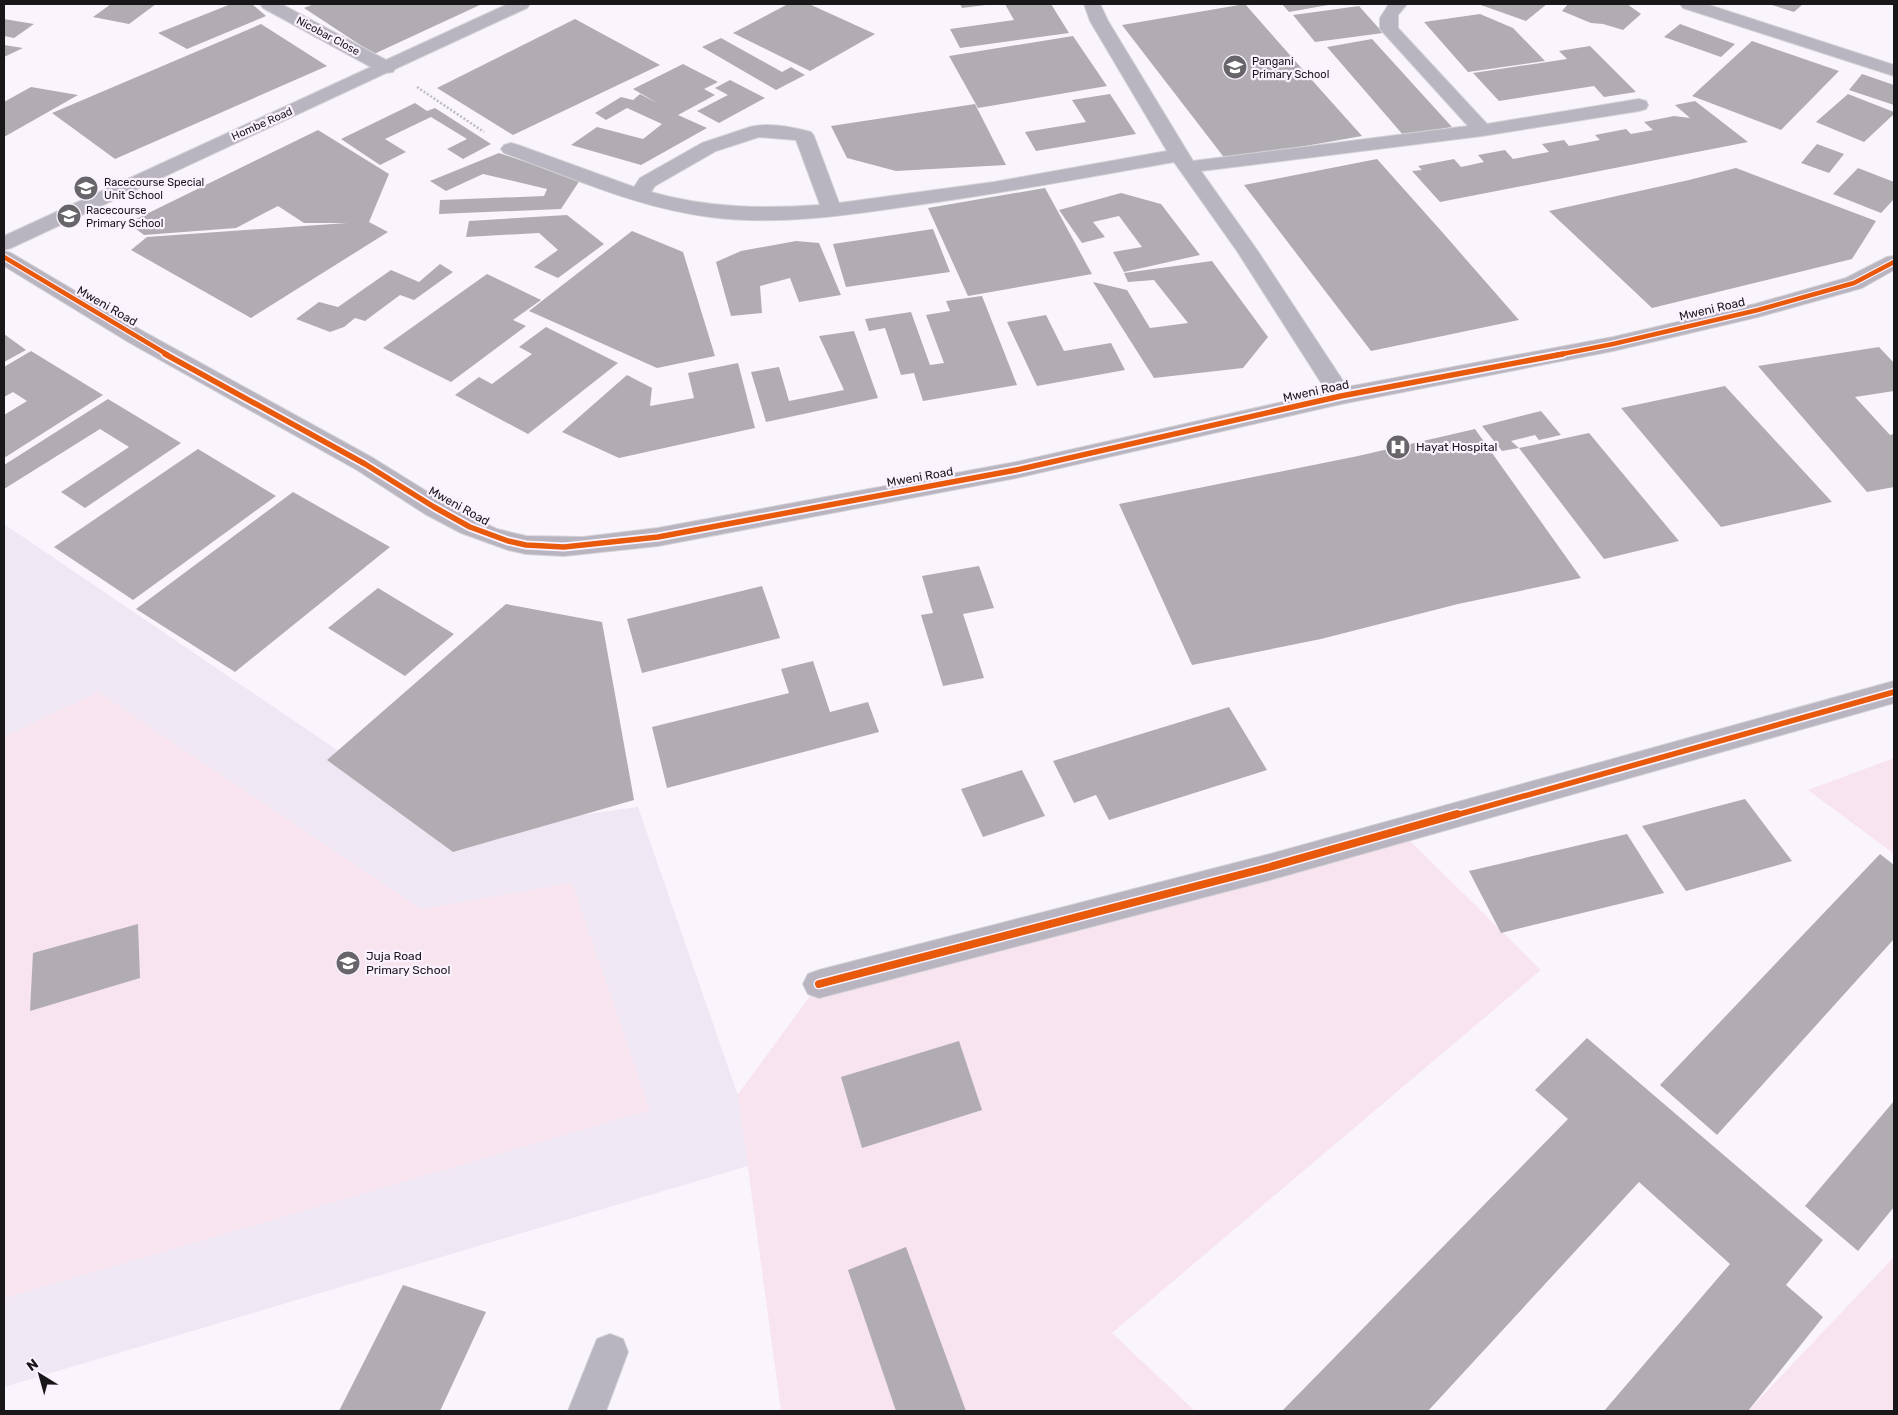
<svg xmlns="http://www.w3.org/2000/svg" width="1898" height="1415" viewBox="0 0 1898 1415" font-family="Rubik,sans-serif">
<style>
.built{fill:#f0e7f5}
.green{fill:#f8e4ee}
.building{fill:#b1acb1}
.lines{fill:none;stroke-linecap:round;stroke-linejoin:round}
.minor-casing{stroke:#d5d2d7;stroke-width:2}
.path{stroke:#bebac2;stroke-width:2.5;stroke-dasharray:2 2;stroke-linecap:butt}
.minor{fill:#b9b5c0;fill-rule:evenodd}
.cycleway-far2-casing{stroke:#fbf2ff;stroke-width:7}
.cycleway-far1-casing{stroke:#fbf2ff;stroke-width:9}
.cycleway-casing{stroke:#fbf2ff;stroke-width:11}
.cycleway-far2{stroke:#e8590c;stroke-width:4.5}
.cycleway-far1{stroke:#e8590c;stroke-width:5.5}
.cycleway{stroke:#e8590c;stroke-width:8}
.labels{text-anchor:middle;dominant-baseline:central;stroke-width:4.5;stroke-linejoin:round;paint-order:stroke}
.far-street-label{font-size:11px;fill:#1a171b;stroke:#fbf2ff}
.far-poi-label{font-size:11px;fill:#1a171b;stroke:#fbf2ff;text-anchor:start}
.street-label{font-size:12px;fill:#1a171b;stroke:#fbf2ff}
.poi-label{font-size:12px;fill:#1a171b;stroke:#fbf2ff;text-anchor:start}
</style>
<rect width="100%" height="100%" fill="#faf5fc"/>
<path class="built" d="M4 524 458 832 638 807 761 1162 4 1387Z"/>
<g class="green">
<path d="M98 692 421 909 572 883 650 1110 4 1298V737Z"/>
<path d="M1894 758V854L1808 790Z"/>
<path d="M1399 830 1541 970 1112 1333 1195 1411H781L738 1094 819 984Z"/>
<path d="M1894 1257V1411H1748Z"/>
</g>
<g class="building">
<path d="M111 4H156L129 24 93 17Z"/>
<path d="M231 4H252L266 16 187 49 158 33Z"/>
<path d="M314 4H482L374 54 304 8Z"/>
<path d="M788 4H809L875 34 810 71 733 33Z"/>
<path d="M960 4H986V5L962 8Z"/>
<path d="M1005 4H1051L1069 33 960 48 950 29 1014 20Z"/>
<path d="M1245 4 1319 88 1362 136 1226 160 1122 25Z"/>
<path d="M1282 4H1328V5L1289 12Z"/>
<path d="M1478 4H1547L1526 21Z"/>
<path d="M1568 4 1578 5 1580 4H1627L1641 14 1623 30 1603 24 1591 23 1562 11Z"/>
<path d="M1769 4H1803L1794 12Z"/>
<path d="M1359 6 1383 33 1315 42 1293 15Z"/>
<path d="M1480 14 1513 28 1545 61 1468 72 1424 22Z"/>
<path d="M4 19 34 24 14 38 4 36Z"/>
<path d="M575 19 660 65 513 135 437 88Z"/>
<path d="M261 24 327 66 115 159 52 113Z"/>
<path d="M1680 24 1735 44 1721 57 1664 37Z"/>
<path d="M1073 36 1107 86 978 108 949 56Z"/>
<path d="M721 38 782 72 791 67 805 75 776 90 702 47Z"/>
<path d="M1372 39 1452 127 1404 136 1327 47Z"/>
<path d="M1752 41 1839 71 1781 130 1692 96Z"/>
<path d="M4 45 23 48 4 57Z"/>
<path d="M1590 46 1636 92 1604 97 1594 86 1499 101 1473 73 1567 59 1559 51Z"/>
<path d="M683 64 718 82 704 89 715 95 678 115 707 128 641 165 571 145 597 127 643 139 662 124 627 108 606 120 595 113 621 97 633 100 640 94 659 104 633 89Z"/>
<path d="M1862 74 1894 85V105L1849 90Z"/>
<path d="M730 80 765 98 719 123 697 111 728 95 715 88Z"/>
<path d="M31 87 78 95 4 137V102Z"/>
<path d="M1110 94 1136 134 1036 151 1025 132 1086 122 1072 100Z"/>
<path d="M1848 94 1894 112V114L1864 142 1816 122Z"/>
<path d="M1695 101 1748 142 1440 202 1412 171 1422 170 1418 166 1454 159 1461 167 1484 162 1478 155 1505 150 1513 159 1549 152 1542 144 1564 140 1569 146 1600 140 1595 135 1626 129 1631 134 1653 130 1644 122 1674 116 1690 118 1675 105Z"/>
<path d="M415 103 427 111 435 108 491 144 463 159 447 149 467 139 431 117 385 139 406 152 380 165 341 139Z"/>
<path d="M975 104 1006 165 896 171 847 158 831 126Z"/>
<path d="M318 130 389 174 369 222 388 232 251 318 131 250 147 237 347 223H304L278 206 236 228 144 235 128 223Z"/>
<path d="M1817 144 1844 154 1829 173 1801 163Z"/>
<path d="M499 153 580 180 561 209 439 214 440 200 544 196 547 189 483 174 446 191 430 181Z"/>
<path d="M1377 159 1443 233 1519 320 1371 351 1244 185Z"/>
<path d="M1736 168 1876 221 1852 259 1652 308 1549 211 1689 180Z"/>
<path d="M1858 168 1894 182V199L1881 213 1833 194Z"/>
<path d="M1045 188 1092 274 968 296 928 208Z"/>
<path d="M1121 193 1161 204 1200 255 1124 272 1113 252 1142 247 1119 216 1093 222 1105 237 1082 243 1059 210Z"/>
<path d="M567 215 604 244 558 278 534 267 558 250 539 233 466 237 469 221Z"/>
<path d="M933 229 950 272 846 287 833 244Z"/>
<path d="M632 231 683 252 715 356 657 368 529 311Z"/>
<path d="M796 241 819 243 841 295 799 302 790 278 760 286 762 313 731 316 716 262 741 251Z"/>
<path d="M1212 261 1268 337 1243 368 1154 378 1093 282 1127 290 1150 328 1188 323 1154 280 1128 282 1124 273Z"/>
<path d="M440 264 453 272 414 300 400 295 365 321 355 318 344 327 330 332 296 319 319 302 338 307 391 270 419 282Z"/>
<path d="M487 274 541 300 513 320 526 326 451 382 383 348Z"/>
<path d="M982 296 1017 385 923 401 914 373 901 375 885 328 869 331 865 319 911 312 930 365 944 363 926 315 950 311 946 301Z"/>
<path d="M1046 315 1064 351 1111 343 1125 370 1037 386 1007 322Z"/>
<path d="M546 327 618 363 528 434 455 395 479 377 492 384 532 354 519 347Z"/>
<path d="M854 331 878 398 766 422 751 372 779 367 789 401 844 390 819 336Z"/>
<path d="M4 334 26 350 4 362Z"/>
<path d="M1879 347 1894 363V391L1855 397 1890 435 1894 434V487L1867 492 1758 366Z"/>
<path d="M31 351 103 395 4 458V415L27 401 13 392 4 397V367Z"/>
<path d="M738 363 755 428 619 458 562 432 627 375 652 388 650 406 694 398 688 373Z"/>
<path d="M1725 386 1832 502 1721 527 1621 408Z"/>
<path d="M108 399 181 443 85 508 61 492 129 447 100 429 4 489V465Z"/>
<path d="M1541 411 1561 435 1539 440 1535 435 1511 441 1519 448 1502 451 1482 426Z"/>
<path d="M1475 429 1581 578 1458 604 1321 639 1192 665 1119 504 1358 456Z"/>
<path d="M1589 433 1679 541 1604 559 1519 448Z"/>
<path d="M198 449 276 496 133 600 54 547Z"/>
<path d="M293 492 390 547 235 672 136 609Z"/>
<path d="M979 566 994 608 963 614 984 678 943 686 921 615 933 613 922 576Z"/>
<path d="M762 586 780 638 642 673 627 619Z"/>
<path d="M378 588 454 634 405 676 328 628Z"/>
<path d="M506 604 602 622 634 800 453 852 327 760Z"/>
<path d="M813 661 830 712 868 702 879 732 667 788 652 727 789 693 781 669Z"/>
<path d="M1229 707 1267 770 1109 820 1096 795 1074 803 1053 761Z"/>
<path d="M1022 770 1045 816 983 837 961 789Z"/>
<path d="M1745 799 1792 861 1686 891 1642 826Z"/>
<path d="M1627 834 1664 893 1501 933 1469 871Z"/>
<path d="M1880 854 1894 865V939L1717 1135 1660 1085Z"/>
<path d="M138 924 140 978 30 1011 33 953Z"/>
<path d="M1587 1038 1823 1240 1786 1285 1823 1317 1748 1411H1604L1730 1264 1639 1182 1428 1411H1282L1568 1119 1535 1090Z"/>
<path d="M959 1041 982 1110 862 1148 841 1077Z"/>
<path d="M1894 1101V1207L1858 1251 1805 1206Z"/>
<path d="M906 1247 966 1411H896L848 1270Z"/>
<path d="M403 1285 486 1312 440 1411H339Z"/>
</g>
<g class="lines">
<defs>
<g id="minor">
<path d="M260 4H281L386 60 508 4H530L527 8 395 69 393 72 386 73 11 248 4 250V236L371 67 263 8Z"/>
<path d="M1084 4H1100L1108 21 1193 161 1468 126 1380 29V18L1389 4H1407L1398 15V28L1487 124 1639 99 1646 101 1648 105 1646 109 1639 111 1482 136 1201 171 1257 250 1347 387 1613 337 1755 304 1846 278 1887 257 1894 256V270L1862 288 1758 317 1613 351 1341 404 1016 478 658 546 564 556 526 554 508 550 461 533 425 514 357 470 130 343 4 266V251L11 253 146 333 373 458 460 512 497 529 526 536 583 537 658 528 1016 462 1327 392 1237 251 1174 162C1088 177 1003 193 917 205 849 215 778 226 710 217 638 208 571 177 504 153L501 149 504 145 511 143 518 145 634 187 640 178 702 143 750 127C769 122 792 127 811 132L814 136 839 203 994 182 1167 151 1090 21ZM759 137 796 140 820 205C762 209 707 208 651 192L655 186 716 151Z"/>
<path d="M1680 4H1706L1894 65V76L1683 8Z"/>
<path d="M1894 681V703L1270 880 819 998 808 994 803 984 808 974 819 970 1270 854Z"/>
<path d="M610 1334 623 1339 628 1352 606 1411H568L597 1339Z"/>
</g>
</defs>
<use href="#minor" class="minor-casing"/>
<path class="path" d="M417 87 484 132"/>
<use href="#minor" class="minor"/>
<defs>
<g id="cycleway-far2">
<path d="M4 257 168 355"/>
<path d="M1557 355 1613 344 1758 310 1854 283 1894 262"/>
</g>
<g id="cycleway-far1">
<path d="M165 354 365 464 434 507 470 527 508 541 526 545 564 547 658 537 1016 470 1341 396 1563 354"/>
<path d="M1453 816 1894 692"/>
</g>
<path id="cycleway" d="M819 984 1270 867 1457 814"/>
</defs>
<use href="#cycleway-far2" class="cycleway-far2-casing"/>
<use href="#cycleway-far1" class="cycleway-far1-casing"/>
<use href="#cycleway" class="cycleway-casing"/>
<use href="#cycleway-far2" class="cycleway-far2"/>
<use href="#cycleway-far1" class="cycleway-far1"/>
<use href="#cycleway" class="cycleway"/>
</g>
<defs>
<symbol id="school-disc" viewBox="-11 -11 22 22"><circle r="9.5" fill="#68656a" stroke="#fbf2ff"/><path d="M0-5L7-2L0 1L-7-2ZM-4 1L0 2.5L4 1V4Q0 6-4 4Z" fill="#fff"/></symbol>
<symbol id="hospital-disc" viewBox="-11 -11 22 22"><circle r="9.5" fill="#68656a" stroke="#fbf2ff"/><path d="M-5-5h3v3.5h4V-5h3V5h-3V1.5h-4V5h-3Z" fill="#fff"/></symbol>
</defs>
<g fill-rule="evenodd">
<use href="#school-disc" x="1221" y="53" width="28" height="28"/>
<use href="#school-disc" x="72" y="174" width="28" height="28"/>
<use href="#school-disc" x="55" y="202" width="28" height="28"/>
<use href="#hospital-disc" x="1384" y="433" width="28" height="28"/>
<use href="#school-disc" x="334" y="949" width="28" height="28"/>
</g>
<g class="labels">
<g class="far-street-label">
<text transform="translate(328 36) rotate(28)">Nicobar Close</text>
<text transform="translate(262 124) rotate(-24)">Hombe Road</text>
</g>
<g class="far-poi-label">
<text x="1252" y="61">Pangani<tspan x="1252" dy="13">Primary School</tspan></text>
<text x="104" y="182">Racecourse Special<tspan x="104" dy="13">Unit School</tspan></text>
<text x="86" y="210">Racecourse<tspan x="86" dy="13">Primary School</tspan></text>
</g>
<g class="street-label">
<text transform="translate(107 306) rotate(30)">Mweni Road</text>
<text transform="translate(1712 309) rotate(-13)">Mweni Road</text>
<text transform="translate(1316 391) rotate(-12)">Mweni Road</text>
<text transform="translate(920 477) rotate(-10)">Mweni Road</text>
<text transform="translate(459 506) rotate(29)">Mweni Road</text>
</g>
<g class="poi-label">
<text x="1416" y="447">Hayat Hospital</text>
<text x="366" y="956">Juja Road<tspan x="366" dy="14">Primary School</tspan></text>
</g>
</g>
<rect width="1898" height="1415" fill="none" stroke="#1a171b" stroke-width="10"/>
<g transform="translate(40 1375) rotate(323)" stroke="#fbf2ff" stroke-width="4" paint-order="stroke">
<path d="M0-4L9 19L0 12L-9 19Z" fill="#1a171b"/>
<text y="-8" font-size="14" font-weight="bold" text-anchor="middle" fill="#1a171b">N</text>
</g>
</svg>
